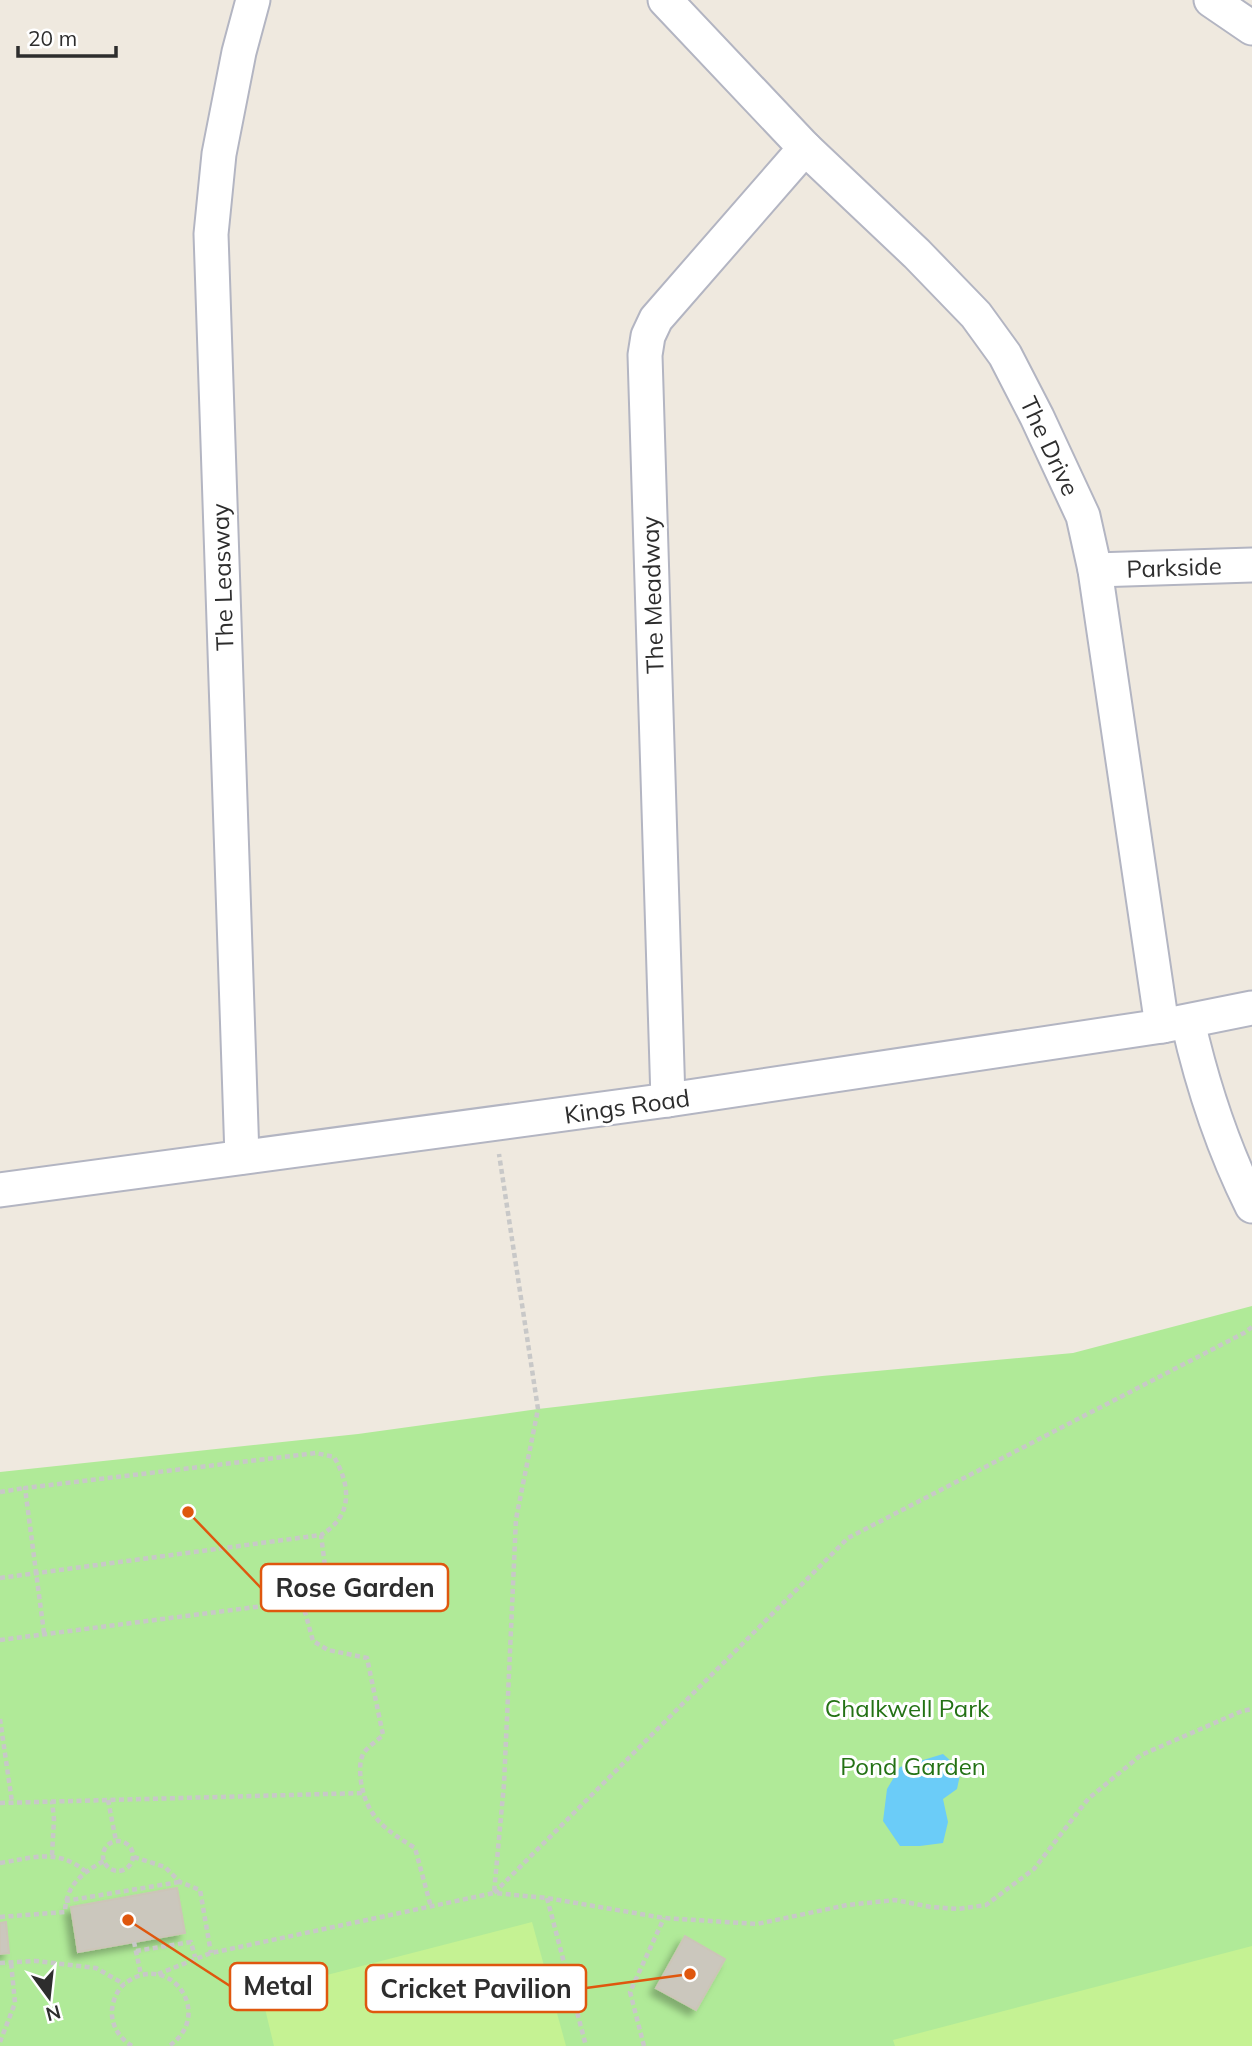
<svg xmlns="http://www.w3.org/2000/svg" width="1252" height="2046" viewBox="0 0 1252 2046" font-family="Mulish,sans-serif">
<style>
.green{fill:#b0ea98}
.pitch{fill:#c5f293}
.water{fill:#6bccf8}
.building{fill:#cbc7bd;stroke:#ccc5b8;stroke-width:2;filter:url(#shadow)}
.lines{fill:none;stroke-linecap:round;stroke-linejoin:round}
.minor-casing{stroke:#b3b5c2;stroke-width:37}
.path{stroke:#c8c8c8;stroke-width:4.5;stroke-dasharray:5 3.5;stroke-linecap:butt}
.minor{stroke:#fff;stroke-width:33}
.labels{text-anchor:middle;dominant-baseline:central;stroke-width:6;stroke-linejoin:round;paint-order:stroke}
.street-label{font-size:24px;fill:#2d2d2d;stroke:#fff}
.park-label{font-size:24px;fill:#247215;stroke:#fff}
.leader{fill:none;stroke:#df570e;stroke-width:2.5}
.callout-dot{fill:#df570e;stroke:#fff;stroke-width:2.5}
.callout{fill:#fff;stroke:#df570e;stroke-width:2.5}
.callout-label{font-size:26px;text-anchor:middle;font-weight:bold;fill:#2d2d2d}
</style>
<defs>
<filter id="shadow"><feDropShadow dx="-6" dy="6" stdDeviation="3.5" flood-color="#0004"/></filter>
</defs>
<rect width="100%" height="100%" fill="#efe9df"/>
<path class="green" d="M1252 1306V2046H0V1472L358 1434 538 1409 822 1376 1073 1353Z"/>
<g class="pitch">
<path d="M532 1922 566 2046H274L261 1992Z"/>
<path d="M1252 1946V2046H895L893 2040Z"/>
</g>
<path class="water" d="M943 1754 961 1770 957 1789 943 1799 948 1822 943 1843 920 1846H900L883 1821 887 1789 900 1767Z"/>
<g class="building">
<path d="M177 1888 185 1933 78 1952 71 1907Z"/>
<path d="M6 1922 9 1953 0 1954V1923Z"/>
<path d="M685 1936 725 1959 696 2010 656 1988Z"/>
</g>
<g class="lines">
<defs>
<g id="minor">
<path d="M665 0 805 148 917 254 976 315 1005 355 1037 417 1083 516 1095 570 1162 1026"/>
<path d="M1211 0 1252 28"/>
<path d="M1095 570 1252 565"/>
<path d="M1188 1022C1203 1088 1222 1146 1252 1206"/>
<path d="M668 1100 645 355 648 336 656 319 805 148"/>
<path d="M242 1157 211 234 219 154 239 52 253 0"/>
<path d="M0 1190 668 1100 1162 1026 1252 1008"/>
</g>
</defs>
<use href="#minor" class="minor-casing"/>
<g class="path">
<path d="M1252 1327 1244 1333 848 1538 494 1893 547 1898 664 1918 757 1924 847 1905 895 1900 931 1907 958 1909 986 1905 1034 1869 1088 1799 1141 1755 1242 1711 1252 1709"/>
<path d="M0 1492 25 1488"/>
<path d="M0 1578 321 1535 329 1597 302 1601"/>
<path d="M44 1633 25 1488 316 1453 334 1457C351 1486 353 1516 321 1535"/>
<path d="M0 1640 302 1601 313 1641 328 1650 367 1658 383 1735C377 1741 367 1747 363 1754 359 1763 360 1773 361 1782 367 1818 386 1830 415 1848L431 1907"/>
<path d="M0 1719 12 1802"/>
<path d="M108 1800 116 1841"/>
<path d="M0 1803 363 1793"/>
<circle cx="118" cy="1856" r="15"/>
<path d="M52 1855 54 1819 52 1801"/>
<path d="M134 1857 165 1867 180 1882 200 1890 211 1953"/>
<path d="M0 1863C32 1858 57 1848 85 1871"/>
<path d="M547 1898 586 2046"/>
<path d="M65 1901 179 1882"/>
<path d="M0 1917 65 1912C66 1885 82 1873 104 1861"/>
<path d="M134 1942 141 1975"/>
<path d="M136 1951 191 1942 195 1957"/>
<path d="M0 1963 36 1961 96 1968 124 1984"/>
<path d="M158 1974 211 1953 494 1893 504 1784 516 1519 538 1409 499 1154"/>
<path d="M0 2042 15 2003 11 1962"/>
<path d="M132 2046C119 2038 111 2025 112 2010 113 1999 118 1988 127 1982 171 1951 215 2015 169 2046"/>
<path d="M644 2046 630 1992 664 1918"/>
</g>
<use href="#minor" class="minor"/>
</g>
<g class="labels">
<g class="street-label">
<text transform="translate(1050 446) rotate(65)">The Drive</text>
<text transform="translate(1174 567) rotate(-2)">Parkside</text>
<text transform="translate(222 577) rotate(-92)">The Leasway</text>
<text transform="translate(652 595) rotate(-92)">The Meadway</text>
<text transform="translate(627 1106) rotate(-8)">Kings Road</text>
</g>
<g class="park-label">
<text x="907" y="1708">Chalkwell Park</text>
<text x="913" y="1766">Pond Garden</text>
</g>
</g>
<path class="leader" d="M188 1512L261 1588M128 1920L230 1986M690 1974L586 1988"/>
<g class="callout-dot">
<circle cx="188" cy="1512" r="7"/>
<circle cx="128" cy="1920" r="7"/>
<circle cx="690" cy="1974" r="7"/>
</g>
<g class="callout">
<rect x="261" y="1564" width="187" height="47" rx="7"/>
<rect x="230" y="1963" width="97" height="47" rx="7"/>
<rect x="366" y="1965" width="220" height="47" rx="7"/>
</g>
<g class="callout-label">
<text x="355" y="1597">Rose Garden</text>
<text x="278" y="1995">Metal</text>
<text x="476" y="1998">Cricket Pavilion</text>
</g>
<g transform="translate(49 1997) rotate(165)" stroke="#ffffff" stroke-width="5" paint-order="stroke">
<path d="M0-5L12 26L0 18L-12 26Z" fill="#2d2d2d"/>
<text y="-10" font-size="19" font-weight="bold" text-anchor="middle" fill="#2d2d2d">N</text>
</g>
<path d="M18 46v10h98v-10" fill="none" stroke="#2d2d2d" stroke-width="3.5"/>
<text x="28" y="46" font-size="21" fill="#2d2d2d" stroke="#ffffff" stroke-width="5" paint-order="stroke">20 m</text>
</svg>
